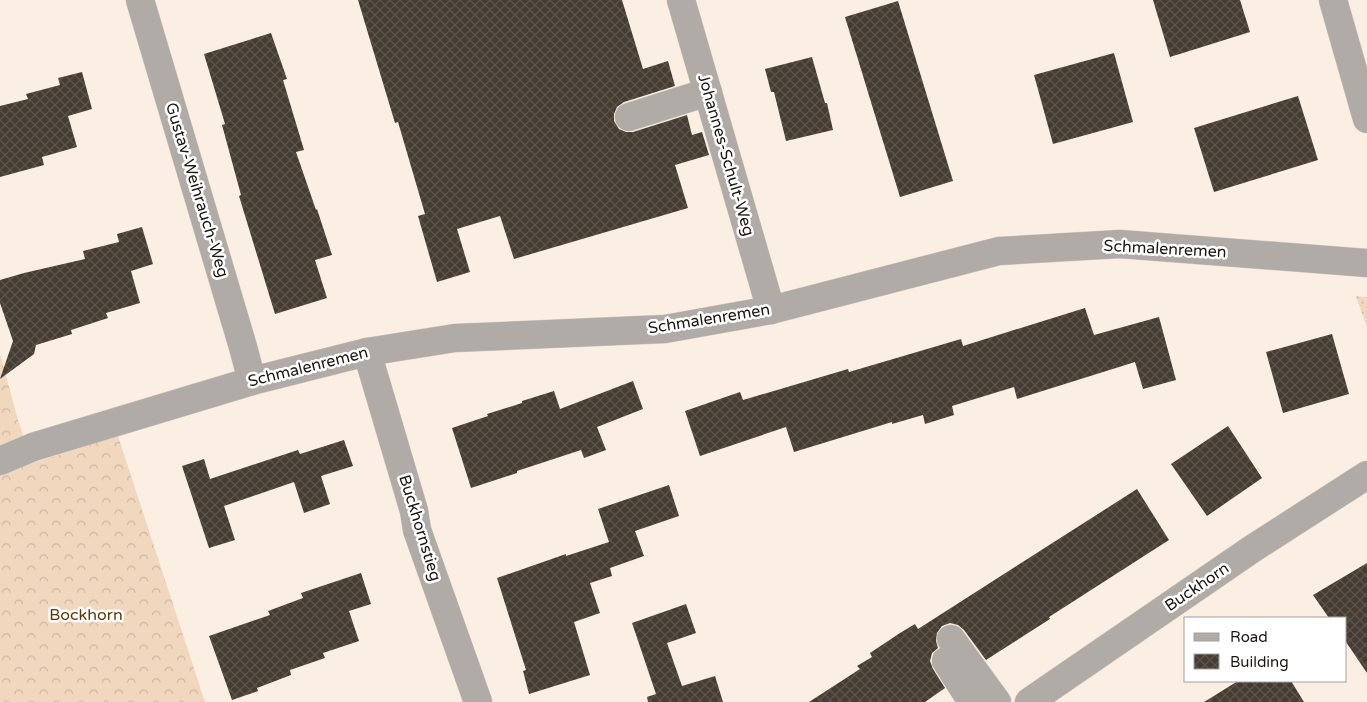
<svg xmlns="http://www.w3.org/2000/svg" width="1367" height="702" viewBox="0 0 1367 702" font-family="'Varela Round',sans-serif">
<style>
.grass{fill:url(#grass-dots)}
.forest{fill:url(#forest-crowns)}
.building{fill:url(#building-cross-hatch)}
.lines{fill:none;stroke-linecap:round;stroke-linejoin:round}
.minor-casing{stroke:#d7ccc2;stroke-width:29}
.minor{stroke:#b0aba6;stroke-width:28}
.labels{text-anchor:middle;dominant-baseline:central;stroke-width:5;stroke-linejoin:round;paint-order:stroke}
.street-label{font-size:16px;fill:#1b1713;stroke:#fff}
.park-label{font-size:16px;fill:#5f3800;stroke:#fff}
</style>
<defs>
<pattern id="grass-dots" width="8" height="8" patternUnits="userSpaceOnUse" patternTransform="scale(1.25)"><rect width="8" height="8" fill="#f1d7bd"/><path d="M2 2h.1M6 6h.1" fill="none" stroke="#ceb8a2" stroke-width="1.8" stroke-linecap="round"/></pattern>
<pattern id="forest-crowns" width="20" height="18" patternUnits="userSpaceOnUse" patternTransform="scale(1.25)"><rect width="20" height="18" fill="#f1d7bd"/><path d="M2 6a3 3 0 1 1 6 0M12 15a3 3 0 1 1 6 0" fill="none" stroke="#ceb8a2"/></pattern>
<pattern id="building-cross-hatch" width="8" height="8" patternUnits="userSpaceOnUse" patternTransform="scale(1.25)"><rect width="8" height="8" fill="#453c32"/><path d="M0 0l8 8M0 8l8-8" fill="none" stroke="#5d554d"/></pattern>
</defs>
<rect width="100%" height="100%" fill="#fbefe3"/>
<path class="grass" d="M1356 296 1367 297V328Z"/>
<path class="forest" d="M0 354 18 420 32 463 118 436 205 702H0Z"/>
<g class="building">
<path d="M358 0H622L643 69 668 61 675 86 624 102 617 107 614 114V121L619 129 626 132H633L687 115 692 135 702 132 709 155 675 165 688 208 514 259 500 216 457 229 470 272 437 282 418 216 425 214 398 122 395 123Z"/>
<path d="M1153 0H1240L1250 32 1170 57Z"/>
<path d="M898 1 953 181 900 197 845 17Z"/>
<path d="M271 33 287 79 283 80 304 150 296 152 316 210 317 209 332 255 315 260 327 298 275 314 239 196 241 195 222 125 225 124 204 54Z"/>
<path d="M1114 53 1133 122 1053 144 1034 75Z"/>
<path d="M812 57 825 103H827L833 130 786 141 774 92H771L765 69Z"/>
<path d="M82 72 92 109 68 116 77 147 42 157 44 165 0 177V106L28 99 26 94 60 85 58 78Z"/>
<path d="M1298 96 1318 160 1214 192 1194 128Z"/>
<path d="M142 227 153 264 131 271 140 303 106 313 108 318 71 330 72 334 36 345 34 354 0 379 13 341 0 303V280L24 273 85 259 83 251 119 242 117 234Z"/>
<path d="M1085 308 1094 335 1159 317 1176 380 1143 389 1135 362 1017 399 1014 387 952 406 954 415 925 424 923 415 892 424V422L794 452 786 427 700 456 685 411 740 392 743 400 848 369 849 372 961 339 963 346Z"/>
<path d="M1332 334 1349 394 1283 413 1266 352Z"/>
<path d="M633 381 643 409 597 427 606 450 584 458 581 450 517 471V473L471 488 452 428 488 416 487 414 522 403V401L554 391 560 409Z"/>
<path d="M1228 426 1262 478 1207 516 1171 464Z"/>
<path d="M344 440 353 466 321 476 330 504 304 513 294 482 224 506 235 540 209 548 182 466 204 459 210 479 298 450 300 454Z"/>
<path d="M669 485 679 516 635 531 644 556 610 568 612 576 590 583 600 613 574 622 590 675 529 694 523 671 526 670 497 578 566 554V556L609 542 598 509Z"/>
<path d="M1137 489 1169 540 1049 617 1050 619 986 660 964 630 958 625 950 623 942 626 937 633 936 641 938 648 932 653 930 661 933 669 945 688 925 702H809L860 669 857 666 872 657 870 653 900 633 915 624 918 629Z"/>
<path d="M1367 563V673L1346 642V618H1329L1313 595Z"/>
<path d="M361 573 371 604 349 611 359 641 323 653 325 658 290 670 291 675 257 688 258 691 232 700 209 636 270 615 268 611 303 598 301 593Z"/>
<path d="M686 604 696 633 667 643 682 686 715 676 723 702H648L647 697 656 694 632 623Z"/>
<path d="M1238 681H1291L1304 702H1204Z"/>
</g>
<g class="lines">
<defs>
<g id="minor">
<path d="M140 0 243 347 252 381"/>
<path d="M681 0 771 310"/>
<path d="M1333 0 1367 119"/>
<path d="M629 117 708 92"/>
<path d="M367 352 414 511 417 530 478 702"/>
<path d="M0 461 33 447 252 381 367 352 455 338 665 329 771 310 999 251 1120 244 1367 263"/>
<path d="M951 639 997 702"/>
<path d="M946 661 972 702"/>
<path d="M1029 702 1252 549 1367 475"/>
</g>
</defs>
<use href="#minor" class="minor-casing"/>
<use href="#minor" class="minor"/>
</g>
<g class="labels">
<g class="street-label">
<text transform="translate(726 155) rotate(74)">Johannes-Schult-Weg</text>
<text transform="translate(197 190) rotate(73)">Gustav-Weihrauch-Weg</text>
<text transform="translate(1165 249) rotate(3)">Schmalenremen</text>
<text transform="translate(709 319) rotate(-9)">Schmalenremen</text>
<text transform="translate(308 367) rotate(-14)">Schmalenremen</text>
<text transform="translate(420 528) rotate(73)">Buckhornstieg</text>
<text transform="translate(1197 587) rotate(-34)">Buckhorn</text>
</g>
<g class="park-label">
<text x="86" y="615">Bockhorn</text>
</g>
</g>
<rect x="1184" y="617" width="162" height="65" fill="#ffffff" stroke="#a4a2a1"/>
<rect x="1194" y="633" width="25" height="8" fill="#b0aba6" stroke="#a4a2a1"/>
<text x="1230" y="642" font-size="15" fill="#1b1713">Road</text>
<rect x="1194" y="654" width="25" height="15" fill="url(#building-cross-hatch)" stroke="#a4a2a1"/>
<text x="1230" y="667" font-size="15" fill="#1b1713">Building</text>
</svg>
